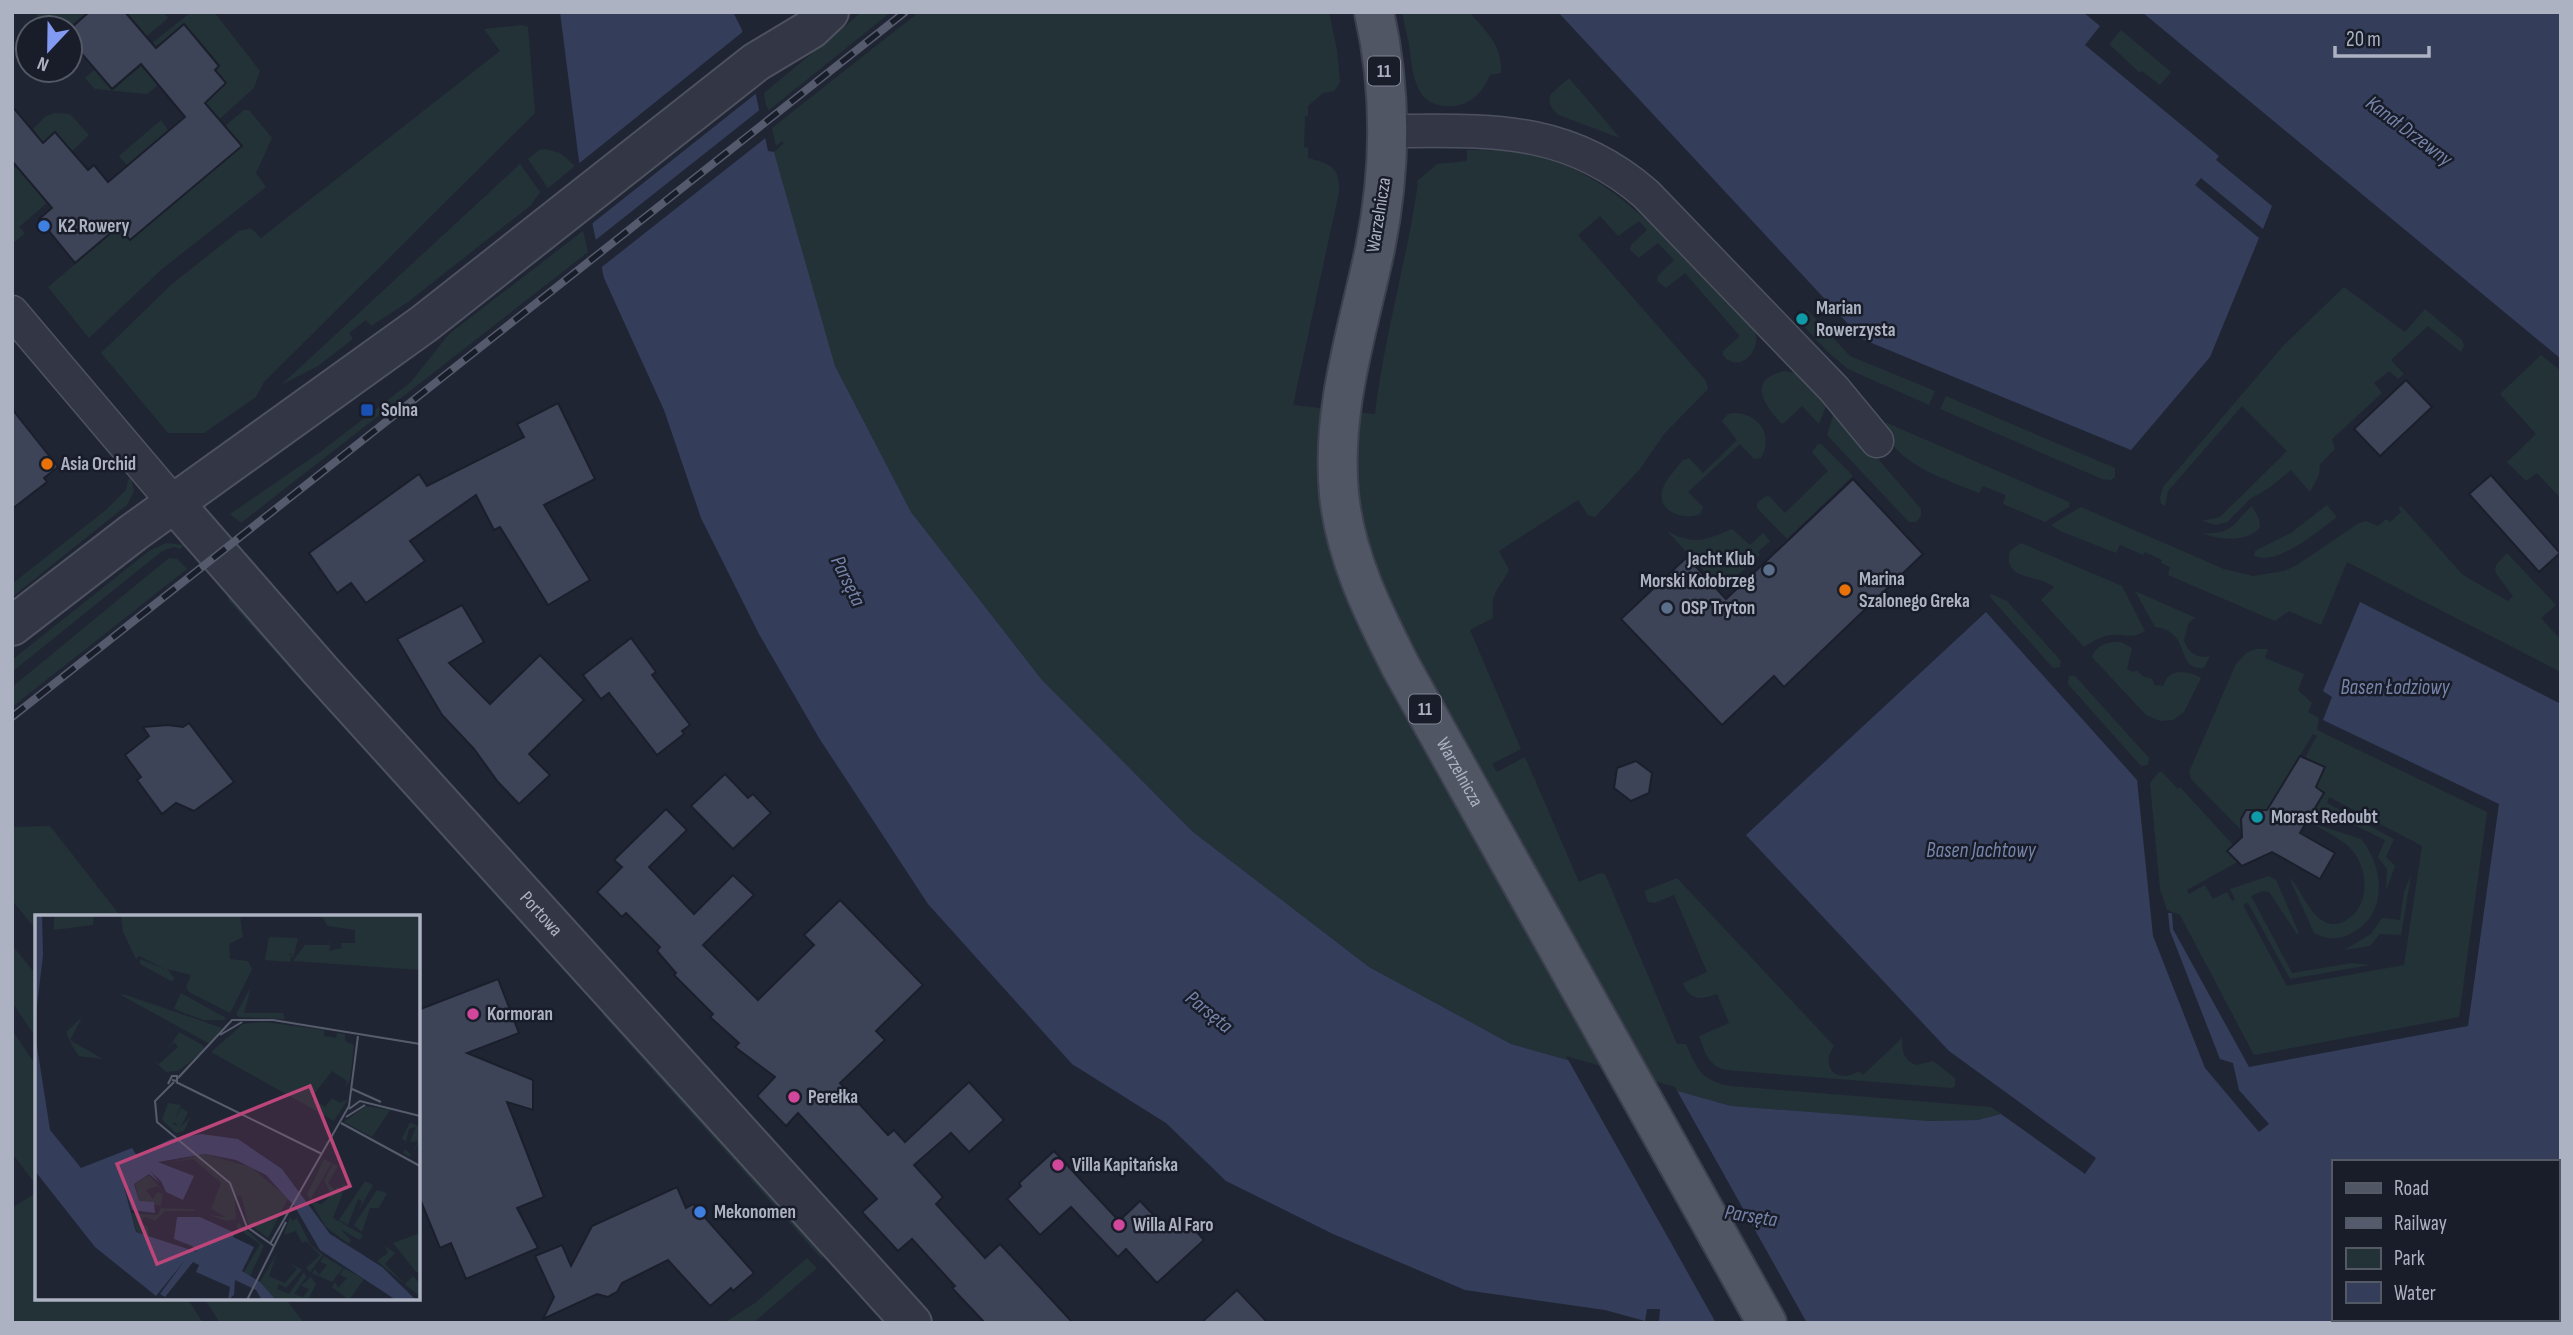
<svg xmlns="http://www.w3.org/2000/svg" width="2573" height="1335" viewBox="0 0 2573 1335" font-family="'Sofia Sans Condensed',sans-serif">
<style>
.green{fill:#233237}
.water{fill:#343e5b;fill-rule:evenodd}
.pier{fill:#202534}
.building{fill:#3e4457;stroke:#1b1f2c;stroke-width:2}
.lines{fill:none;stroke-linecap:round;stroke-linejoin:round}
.minor-casing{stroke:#4e5260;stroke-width:35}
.tertiary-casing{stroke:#4e5260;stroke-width:42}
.primary-casing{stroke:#3d414f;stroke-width:42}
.minor{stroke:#333745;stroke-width:32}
.tertiary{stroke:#333745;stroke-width:38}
.primary{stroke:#515665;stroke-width:38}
.rail-casing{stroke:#555b6c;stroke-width:8}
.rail{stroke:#191d29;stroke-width:5;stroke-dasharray:16;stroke-linecap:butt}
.shop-dot{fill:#3f7fe0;stroke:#191d29;stroke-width:2.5}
.culture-dot{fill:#0f9aa8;stroke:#191d29;stroke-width:2.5}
.transit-dot{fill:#1a4fb4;stroke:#191d29;stroke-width:2.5}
.food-dot{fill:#e8710a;stroke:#191d29;stroke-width:2.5}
.service-dot{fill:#5c6f8a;stroke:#191d29;stroke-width:2.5}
.hotel-dot{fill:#d1479c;stroke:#191d29;stroke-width:2.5}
.labels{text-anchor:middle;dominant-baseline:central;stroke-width:5;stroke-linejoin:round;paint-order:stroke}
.shield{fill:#191d29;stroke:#818594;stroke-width:2}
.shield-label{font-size:18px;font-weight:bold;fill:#adb2c2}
.street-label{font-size:19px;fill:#adb2c2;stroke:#191d29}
.poi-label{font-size:19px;font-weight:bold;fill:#adb2c2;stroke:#191d29;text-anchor:start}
.water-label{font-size:21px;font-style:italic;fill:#7684aa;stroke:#191d29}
.inset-road{fill:none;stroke:#585d6d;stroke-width:2}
.view{fill:#bc467a;fill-opacity:0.15;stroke:#bc467a;stroke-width:3.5}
.inset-edge{fill:none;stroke:#adb2c2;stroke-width:3.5}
</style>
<rect width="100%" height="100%" fill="#202534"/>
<g class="green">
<path d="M38 12H87L68 28H44L36 19Z"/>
<path d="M127 12H163L168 18 147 36Z"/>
<path d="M191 12 215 13 260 71 254 88 216 122 203 105 226 83 215 70 220 65 185 24 149 52 146 48Z"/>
<path d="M862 12H891L769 110 766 106 764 93Z"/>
<path d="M919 12H1329L1337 50 1340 82 1334 91 1323 93 1308 106V116H1305L1304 147 1308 148V158C1330 164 1340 166 1339 192L1293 405 1375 414C1384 336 1407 261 1418 183L1416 182 1437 164 1467 161V150C1489 150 1511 150 1532 154 1603 171 1650 223 1701 272 1717 287 1748 310 1755 331 1762 351 1738 375 1723 355V351L1740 336 1685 273 1666 288 1657 281 1658 276 1674 260 1658 243 1639 258 1630 250 1631 245 1647 230 1639 221 1618 236 1600 216 1578 235 1706 381 1708 389 1664 434 1640 469 1595 517 1588 515 1578 500 1499 551 1509 570C1497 593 1491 589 1493 618L1470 630 1521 749 1492 764 1497 772 1525 757 1579 882 1600 873 1605 874 1677 1044H1686C1697 1069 1701 1081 1731 1086L1991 1107 2001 1114 1978 1120 1929 1121 1731 1106 1511 1044 1369 967 1193 832 1042 680 911 512 835 366 774 152 784 143 782 141 776 146 772 128Z"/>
<path d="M1402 12H1469C1486 31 1503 46 1501 73L1490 75C1483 91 1473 103 1455 106 1414 110 1413 74 1409 45 1407 34 1404 23 1402 12Z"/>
<path d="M522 25 528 27 535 113 264 382 256 397 204 433H168L101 353 172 284 239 231 251 228 261 238 500 51 484 29Z"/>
<path d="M2121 30 2171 72 2160 85 2142 71 2140 73 2109 44Z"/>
<path d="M141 66 158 85 147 94 95 89 85 78 94 70 113 90Z"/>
<path d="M1569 78 1619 137V138L1559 115C1552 110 1548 104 1550 95Z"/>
<path d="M244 110H249L272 138 256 173 266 187 162 269 89 338 48 287 119 227 130 240 145 228 139 220 150 211 157 218 200 181 195 174 212 171 242 146 225 126Z"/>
<path d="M55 113 70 114 89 135 72 151 56 132 43 143 33 129 46 116Z"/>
<path d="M161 120 168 130 127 165 119 156Z"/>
<path d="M546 149 560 153 575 166 548 188 528 159 539 150Z"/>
<path d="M520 164 540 192 531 205 408 302 371 326 366 320 349 333 353 339 318 366 281 385Z"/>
<path d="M16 167 47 203 19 227 25 233 12 244V169Z"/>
<path d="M583 231 588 252 241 523 230 514 319 453 411 382 449 334Z"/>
<path d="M2344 287 2405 332 2425 309 2462 340 2464 346 2461 352 2428 326 2391 360 2404 374 2398 379 2389 371 2374 383 2382 393 2332 439 2335 449 2320 464 2319 475 2310 492 2291 470 2269 488 2250 499 2227 522 2216 525 2202 521 2220 517 2287 451 2242 406 2168 491 2165 506 2161 504 2160 498 2163 487 2284 345Z"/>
<path d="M1807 310 1850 356 1935 391 1929 405 1848 369 1829 353 1797 319Z"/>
<path d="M2541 355 2561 371V499L2537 473 2526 481 2507 462 2536 434 2500 394Z"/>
<path d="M1785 371 1798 374 1828 401 1819 424 1802 406 1784 423H1781C1763 404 1747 379 1785 371Z"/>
<path d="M1946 396 2115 468V477L2111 480 2102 479 1940 409Z"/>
<path d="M1835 409 1921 509V516L1916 522H1909L1827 435Z"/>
<path d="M1734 413C1759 413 1774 436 1761 458L1754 459 1740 444 1688 492 1703 507 1700 514C1683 521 1655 511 1663 488 1667 478 1677 468 1683 460L1689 458 1703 473 1737 440 1722 421 1728 414Z"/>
<path d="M1887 423 2069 502V507L2045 522 2003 504 2006 495 1983 486 1979 493C1947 480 1892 463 1882 425Z"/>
<path d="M1818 444 1822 445 1853 476 1787 539 1757 508V503L1766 496 1770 497 1785 513 1828 471 1812 452Z"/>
<path d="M131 477 134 491 127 505 12 597V584L107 509 126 490 128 480Z"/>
<path d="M2327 505 2337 517C2318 531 2278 566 2254 556L2255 551 2291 533Z"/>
<path d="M2252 506 2259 519 2260 527C2248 543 2219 540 2202 533 2233 535 2232 524 2252 506Z"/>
<path d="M2401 506 2463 575 2508 601 2513 596 2495 572 2496 565 2507 553 2556 605 2541 618 2561 640V672L2347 562 2321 625 2289 611 2275 621 2168 575 2170 567 2161 563 2162 560 2145 552 2143 555 2120 545 2116 553 2060 531 2051 525 2081 507 2224 569 2253 576 2284 571 2297 565 2359 523 2366 521 2378 526 2386 519 2390 522 2401 512 2398 508Z"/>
<path d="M1732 529 1750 545 1763 533 1770 541 1758 552 1760 555 1730 582 1728 581 1720 588 1667 531C1694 546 1706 540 1732 529Z"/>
<path d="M166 543 184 545 180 549 174 547 162 551 12 672V660L149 551Z"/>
<path d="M2021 543 2122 586 2145 631C2133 639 2125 634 2111 635 2101 636 2092 642 2084 647L2041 600 2054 587C2039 574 2002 581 2010 551Z"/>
<path d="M169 558 177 559 187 569 12 707V687Z"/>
<path d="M225 587 586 987 585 994 229 601Z"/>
<path d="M2135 591 2196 618 2189 622 2184 640C2188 652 2196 659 2210 656L2204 668C2175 671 2192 631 2155 627Z"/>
<path d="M1991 594 2007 601 2061 661 2060 667 2053 668 1990 597Z"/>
<path d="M2121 642 2132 648 2127 669 2133 672 2137 670 2142 676 2152 679 2155 685 2163 686C2165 683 2166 678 2169 676 2178 669 2194 673 2201 678L2184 712 2173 720 2160 721 2146 715 2092 657C2097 644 2108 642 2121 642Z"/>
<path d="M2256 649H2268L2265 658 2304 674 2298 690 2312 703 2308 712 2319 718 2317 730 2487 812 2459 1017 2254 1055 2180 915 2167 910 2160 889 2150 783 2159 772H2162L2178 789 2180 787 2233 845 2227 851 2239 861 2187 890 2189 894 2205 885 2213 899 2227 892 2232 901 2235 900 2230 889 2269 876 2276 880 2299 933 2297 934 2269 892 2262 891 2251 896 2292 973 2352 963 2370 965 2290 979 2248 903 2243 905 2287 986 2404 965 2422 846 2329 797 2327 803 2394 839 2386 857 2395 866 2386 891 2387 869 2378 857 2385 840 2354 825 2309 817 2316 787 2305 758 2317 736 2313 734 2265 813C2246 804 2235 815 2245 834L2191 779 2189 772 2236 664 2246 653Z"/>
<path d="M2069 676H2075L2149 758 2148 765 2141 766 2068 684Z"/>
<path d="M2312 823 2361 839C2385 868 2388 916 2350 934 2337 940 2327 940 2314 933L2289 877C2303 891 2308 915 2327 923 2335 926 2342 923 2348 919 2369 906 2368 875 2356 855 2346 840 2327 833 2312 823Z"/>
<path d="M50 826 121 917H37V931L12 900V827Z"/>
<path d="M2411 875 2401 935 2380 934 2370 946 2344 950 2371 934 2382 918 2400 920 2404 892Z"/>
<path d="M1677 878 1834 1046C1819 1067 1837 1085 1859 1071L1863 1075 1902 1038C1902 1051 1903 1061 1917 1065L1933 1061 1955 1078V1086L1952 1088 1726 1070C1708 1066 1705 1052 1699 1036L1729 1023 1717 994C1700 1000 1690 1001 1683 983L1707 972 1674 895 1654 903 1648 902 1644 891Z"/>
<path d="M12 945 37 976V1039L12 1002Z"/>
<path d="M606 1011 822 1247 823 1260 602 1014Z"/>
<path d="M12 1030 37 1067V1186L12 1153Z"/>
<path d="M37 1192V1298H187L203 1323H12V1208Z"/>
<path d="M807 1258 817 1268 753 1323H724L755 1303Z"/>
<path d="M204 1298H285L304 1323H220Z"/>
</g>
<g class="water">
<path d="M560 12H733L742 30 768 151 774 152 835 366 911 512 1042 680 1193 832 1369 967 1511 1044 1731 1106 1929 1121 1978 1120 2001 1114 2085 1174 2096 1158 1949 1051 1746 835 1986 612 2137 780 2153 936 2205 1068 2259 1132 2269 1124 2239 1090 2233 1063 2220 1059 2170 931 2168 913H2172L2173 929 2249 1067 2468 1026 2499 804 2323 720 2332 697 2323 691 2360 602 2561 704V1323H1659L1660 1309H1647L1645 1321 1605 1310 1465 1290 1333 1234 1226 1181 1166 1123 1072 1064 928 904 819 738 759 634 701 518 664 410 604 278 579 161ZM2333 1162H2557V1319H2333Z"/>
<path d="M1558 12H2083L2100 26 2085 45 2219 156 2216 160 2272 206 2263 229 2201 178 2195 185 2259 238 2210 357 2131 450 1862 339Z"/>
<path d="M2142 12H2561V359Z"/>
</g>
<g class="pier">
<path d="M745 30 758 92 589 226 577 165Z"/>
<path d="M762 108 768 136 598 270 593 242Z"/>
<path d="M1566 1056 1675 1087 1807 1323H1716Z"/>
</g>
<g class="building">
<path d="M89 12H125L156 48 184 24 219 66 215 70 226 83 205 103 242 146 130 240 119 226 75 263 39 219 52 208 12 161V106L43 143 55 132 88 170 94 165 108 182 185 117 141 64 112 89 70 40V29Z"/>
<path d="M2406 380 2432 407 2380 456 2354 429Z"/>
<path d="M558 403 595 479 544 505 590 580 548 605 500 527 494 530 476 495 410 541 425 561 366 603 351 583 337 593 309 553 419 474 427 486 524 437 517 424Z"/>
<path d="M12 409 58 467 44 478 47 482 12 509Z"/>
<path d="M2491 475 2560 553 2539 572 2469 494Z"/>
<path d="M1853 479 1923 554 1784 687 1774 676 1722 725 1621 619 1687 557 1726 599Z"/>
<path d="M462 605 484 642 449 663 490 704 540 655 584 700 529 754 550 775 519 804 498 782 474 749 442 715 397 639Z"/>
<path d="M631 638 656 672 652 675 690 725 682 731 684 734 657 755 609 693 601 699 583 675Z"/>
<path d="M189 723 234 782 194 811 176 803 162 814 137 780 141 777 125 755 149 736 143 727 168 725 183 727Z"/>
<path d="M2300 756 2325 767 2316 787 2324 793 2300 833 2335 853 2320 879 2272 852 2242 866 2227 851 2242 837 2241 819 2246 810H2267Z"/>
<path d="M1636 761 1652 773 1649 793 1631 801 1614 788 1617 768Z"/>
<path d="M725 774 748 798 753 794 771 813 733 849 691 806Z"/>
<path d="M666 809 687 830 649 867 694 914 733 875 754 895 703 945 758 1000 814 945 804 935 840 900 923 985 876 1031 885 1040 840 1083 888 1135 894 1130 905 1142 969 1082 1004 1120 969 1152 951 1133 914 1165 943 1197 936 1204 985 1258 1000 1244 1073 1323H985L952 1288 955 1286 912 1239 898 1251 862 1212 877 1199 798 1113 786 1126 757 1096 775 1077 735 1047 739 1043 710 1017 713 1014 674 975 676 973 657 951 660 947 626 913 622 917 597 892 622 867 614 860Z"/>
<path d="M498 979 519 1033 467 1053 533 1080V1110L507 1102 544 1197 517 1208 538 1248 466 1279 451 1243 440 1248 418 1194V1010Z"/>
<path d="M1054 1151 1119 1221 1140 1201 1168 1230 1182 1216 1204 1240 1157 1283 1126 1249 1118 1257 1071 1207 1040 1235 1007 1199 1021 1186 1019 1183Z"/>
<path d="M677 1187 686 1208 693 1204 754 1273 733 1291 731 1288 710 1306 668 1260 622 1283 617 1292 613 1294 608 1297 597 1294 543 1319 554 1297 535 1256 562 1245 571 1266 592 1226Z"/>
<path d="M1237 1290 1268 1323H1201Z"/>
</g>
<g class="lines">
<defs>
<g id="minor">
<path d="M1388 131C1487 131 1565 124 1646 194L1834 389 1877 441"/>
<path d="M12 312 174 503"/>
</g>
<g id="tertiary">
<path id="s1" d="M174 503 321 671 912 1323"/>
<path d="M12 626 134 532 425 323 756 62 811 29 829 12"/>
</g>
<g id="primary">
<path id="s2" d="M1374 12C1392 91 1391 170 1375 249 1358 330 1331 409 1339 494 1345 556 1373 612 1401 667L1767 1323"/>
</g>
</defs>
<use href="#minor" class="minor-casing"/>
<use href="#tertiary" class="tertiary-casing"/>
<use href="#primary" class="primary-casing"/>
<use href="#minor" class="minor"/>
<use href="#tertiary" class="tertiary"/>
<use href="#primary" class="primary"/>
<defs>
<path id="rail" d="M12 717 905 12"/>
</defs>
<use href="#rail" class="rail-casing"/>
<use href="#rail" class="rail"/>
</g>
<g class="shop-dot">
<circle cx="44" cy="226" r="7"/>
<circle cx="700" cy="1212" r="7"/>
</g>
<g class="culture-dot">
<circle cx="1802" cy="319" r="7"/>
<circle cx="2257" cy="817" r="7"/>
</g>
<rect class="transit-dot" x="360" y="403" width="14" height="14" rx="3.5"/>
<g class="food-dot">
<circle cx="47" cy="464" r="7"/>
<circle cx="1845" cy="590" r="7"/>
</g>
<g class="service-dot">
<circle cx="1769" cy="570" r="7"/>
<circle cx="1667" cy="608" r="7"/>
</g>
<g class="hotel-dot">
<circle cx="473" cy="1014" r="7"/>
<circle cx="794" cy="1097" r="7"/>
<circle cx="1058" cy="1165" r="7"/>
<circle cx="1119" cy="1225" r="7"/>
</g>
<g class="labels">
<g class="shield">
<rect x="1368" y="56.5" width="32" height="29" rx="5"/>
<rect x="1409" y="694.5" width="32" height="29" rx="5"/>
</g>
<g class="shield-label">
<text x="1384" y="71">11</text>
<text x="1425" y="709">11</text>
</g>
<g class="street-label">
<text transform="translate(1379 215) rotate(-81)">Warzelnicza</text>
<text stroke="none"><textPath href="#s2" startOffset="793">Warzelnicza</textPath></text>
<text stroke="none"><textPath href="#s1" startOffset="551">Portowa</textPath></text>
</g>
<g class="poi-label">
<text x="58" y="226">K2 Rowery</text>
<text x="1816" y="308">Marian<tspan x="1816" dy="22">Rowerzysta</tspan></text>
<text x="381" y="410">Solna</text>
<text x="61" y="464">Asia Orchid</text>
<text x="1755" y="559" text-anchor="end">Jacht Klub<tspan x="1755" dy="22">Morski Kołobrzeg</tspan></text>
<text x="1859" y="579">Marina<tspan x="1859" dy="22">Szalonego Greka</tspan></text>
<text x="1681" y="608">OSP Tryton</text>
<text x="2271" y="817">Morast Redoubt</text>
<text x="487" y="1014">Kormoran</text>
<text x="808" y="1097">Perełka</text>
<text x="1072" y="1165">Villa Kapitańska</text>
<text x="714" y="1212">Mekonomen</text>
<text x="1133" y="1225">Willa Al Faro</text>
</g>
<g class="water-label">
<text transform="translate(2409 131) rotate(37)">Kanał Drzewny</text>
<text transform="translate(848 581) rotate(64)">Parsęta</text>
<text x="2395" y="687">Basen Łodziowy</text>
<text x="1981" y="850">Basen Jachtowy</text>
<text transform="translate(1209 1012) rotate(39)">Parsęta</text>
<text transform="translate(1751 1216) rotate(9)">Parsęta</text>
</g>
</g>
<g transform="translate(35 915)">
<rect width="385" height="385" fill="#202534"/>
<path d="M19 0H59L58 10 19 15ZM86 0H205L208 22 194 29 195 44 213 46 217 54 195 98 154 77 151 72 156 60 132 54 140 64 136 66 105 49V44L130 54 104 41 101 44 88 17ZM278 0H385V55L258 46 270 30H294V21L295 34 293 36 307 33 306 28H320V15L293 11 288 3ZM234 22 263 23 258 44 257 39H251L257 40 255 47 230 45ZM216 72 209 98H248L250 104 204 102 201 99ZM146 78 191 103 190 105H169L144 96 139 93ZM84 79 94 81 187 113 175 129ZM47 102 35 125 68 144 44 141 37 131 31 117ZM230 107 289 115V121L301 123 302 118 310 119V126L319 130 315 165 310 173 312 166 297 156 276 183 290 192 297 183 305 188 313 184 299 206 176 137 208 109ZM144 117 169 131 168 137 143 156 131 157 119 146 124 149 143 132 139 127 132 135ZM133 188 146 190 138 210H143L139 207 146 193 153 197 146 212 156 201 149 216 141 218 127 205ZM330 191 355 195 337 222 309 207ZM375 207 385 212V225L375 242 368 238 370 234 376 240 383 226 375 227 381 212 374 214 371 227 361 218 367 223ZM170 239 216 252 253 283 233 323 213 308 206 280 200 282 201 304 191 306 174 300 190 302 176 294 186 268 158 244 132 248ZM289 244 297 248 275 285 272 279ZM298 249 303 251 293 268 300 275 302 272 307 275 308 269 312 271 310 275 300 277H308L298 303 328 320 325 325 305 314 316 325 314 329 291 312 276 287 287 289 296 280 289 265ZM114 260 130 278 122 271 111 275 118 284 122 277 128 279 126 291 104 286 100 269ZM330 266 338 270 324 295 327 286 323 284 313 310 304 305ZM342 275 352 278 344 293H335L327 317 319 310ZM126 293 157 294 161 296H130L120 306 110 302 105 308 113 312 114 321 102 317 96 298 122 300ZM255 301 257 306 262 303 275 329 288 340 275 357 271 353 285 340 271 326 267 328 261 316 249 320ZM203 307 229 331 215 361 209 357 225 329 202 313ZM385 318V356L382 358 358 328ZM350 331 360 338 350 349 370 369 378 361 385 369 383 380 342 346 353 338ZM242 338 234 361 250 368 262 354 255 348 267 355 251 373 244 369 242 374 254 379 269 357 271 362 259 379 268 382 274 374 266 371 276 362 281 369 273 385H241L225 367ZM289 341 308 353 297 367 277 358 280 354 284 360 292 350 285 347ZM309 353 329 364 314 385 297 372 300 367 303 373 312 363 305 360Z" fill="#233237"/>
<path d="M0 0H7L8 40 0 107ZM0 119 15 215 46 253 97 233 102 241 136 224 166 219 203 224 247 254 295 319 347 352 381 385H361L285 335 260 292 231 260 201 245 170 239 123 247 159 261 148 285 131 277 126 266 115 256 125 268 114 259 99 269 104 286 119 287 120 298 97 295 88 268 101 317 162 337 157 331 139 324 142 302H165L200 318 198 322 219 332 207 356 225 367 241 385H227L221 375 200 365 199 380 193 385 195 372 161 357 164 350 158 347 130 382 125 379 150 345 121 381 60 332 0 256Z" fill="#343e5b"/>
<path class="inset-road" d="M185 120 207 107M143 163 197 105H238L385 129M139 167 120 186 122 207 195 268 212 312 239 331 212 385M141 167 287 239M133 169 137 161H142V166L137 165M317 174 346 187M314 194 325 186 385 201M311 202 330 190M306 208 385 251M235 329 314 191 323 121M239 331 251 307"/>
<path class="view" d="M275 171 315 271 122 349 82 249Z"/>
<rect width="385" height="385" class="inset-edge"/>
</g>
<rect width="2573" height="1335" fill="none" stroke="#adb2c2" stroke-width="28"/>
<rect x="2332" y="1160" width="228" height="161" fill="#191d29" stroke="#545966" stroke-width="2"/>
<rect x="2346" y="1183" width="35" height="10" fill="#515665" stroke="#545966" stroke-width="2"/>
<text x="2394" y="1195" font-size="21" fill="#adb2c2">Road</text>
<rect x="2346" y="1218" width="35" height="10" fill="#555b6c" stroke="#545966" stroke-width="2"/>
<text x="2394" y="1230" font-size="21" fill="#adb2c2">Railway</text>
<rect x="2346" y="1248" width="35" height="21" fill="#233237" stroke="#545966" stroke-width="2"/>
<text x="2394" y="1265" font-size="21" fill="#adb2c2">Park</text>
<rect x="2346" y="1282" width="35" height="21" fill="#343e5b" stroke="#545966" stroke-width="2"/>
<text x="2394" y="1300" font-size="21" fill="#adb2c2">Water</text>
<g transform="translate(49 49) rotate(202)"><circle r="33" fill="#191d29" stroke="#545966" stroke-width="2"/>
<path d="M0-5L12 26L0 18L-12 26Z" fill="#829af2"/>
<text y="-10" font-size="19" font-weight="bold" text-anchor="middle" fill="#adb2c2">N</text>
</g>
<path d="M2335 46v10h94v-10" fill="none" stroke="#adb2c2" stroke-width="3.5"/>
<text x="2346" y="46" font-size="21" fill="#adb2c2" stroke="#191d29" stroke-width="5" paint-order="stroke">20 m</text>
</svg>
